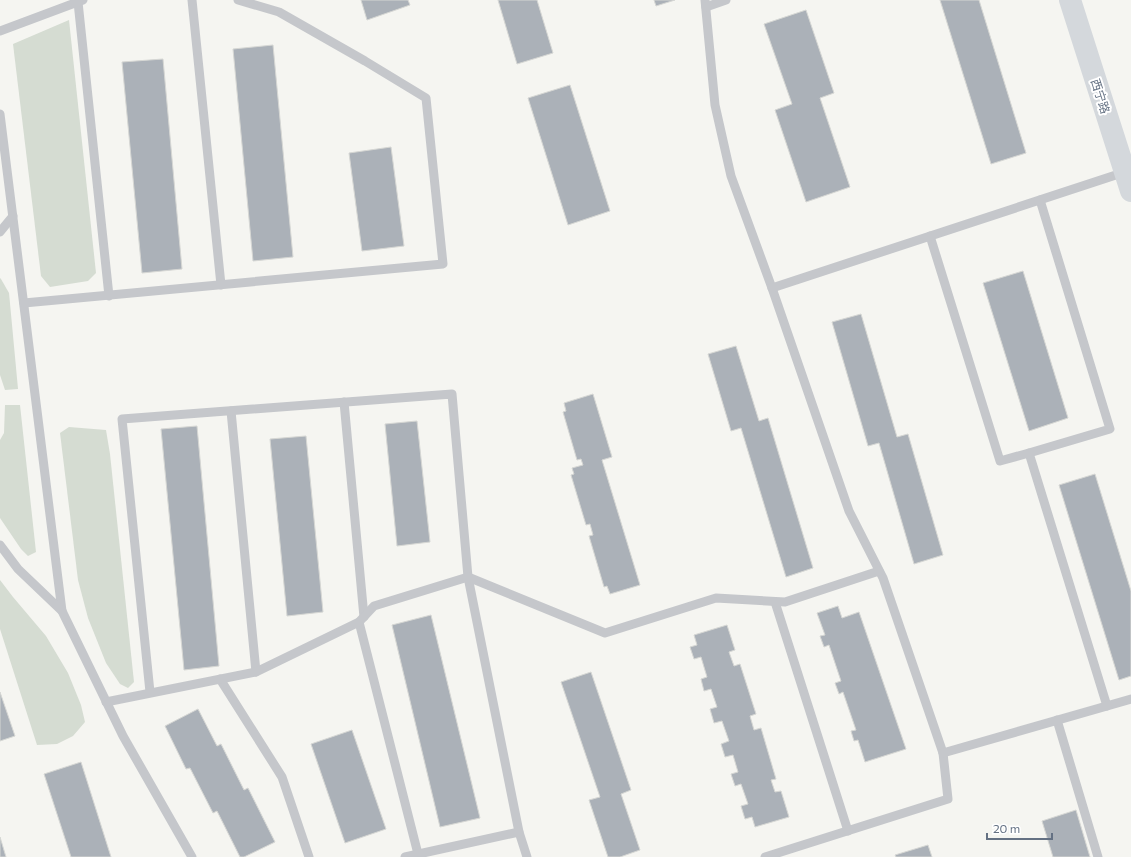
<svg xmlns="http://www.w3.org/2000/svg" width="1131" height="857" viewBox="0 0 1131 857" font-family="Commissioner,'Noto Sans SC',sans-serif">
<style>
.green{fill:#d5dcd2}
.building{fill:#abb1b8;stroke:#d6d7d4}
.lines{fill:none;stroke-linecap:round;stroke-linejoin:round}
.lane{stroke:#c5c7cb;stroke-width:9}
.secondary{stroke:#d4d8dc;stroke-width:22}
.labels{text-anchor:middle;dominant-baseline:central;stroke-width:4;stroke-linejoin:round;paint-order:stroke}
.street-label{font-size:12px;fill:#647183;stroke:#fff}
</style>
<rect width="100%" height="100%" fill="#f5f5f1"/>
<g class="green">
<path d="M69 20 96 273 88 281 50 287 41 276 13 44Z"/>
<path d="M0 278 1 279 9 293 18 389 5 390 0 375Z"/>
<path d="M5 405H20L36 552 28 556 21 549 0 518V440L4 433Z"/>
<path d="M69 427 106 430 110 454 134 682 128 688 120 684 106 663 88 618 78 580 60 433Z"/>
<path d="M0 580 13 597 46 636 68 673 81 705 85 722 73 736 57 744 37 745 0 629Z"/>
</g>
<g class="building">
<path d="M361 0H408L410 5 367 20Z"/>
<path d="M498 0H537L553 53 517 64Z"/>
<path d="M654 0H675L656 6Z"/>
<path d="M940 0H979L1026 153 991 164Z"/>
<path d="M806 10 834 93 820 98 850 187 806 202 775 110 792 104 764 24Z"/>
<path d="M273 45 293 257 253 261 233 49Z"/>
<path d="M163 59 182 269 142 273 122 62Z"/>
<path d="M570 85 610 211 568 225 528 98Z"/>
<path d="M391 147 404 246 362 251 349 153Z"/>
<path d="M1023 271 1068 418 1029 431 983 283Z"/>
<path d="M861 314 897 437 908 434 943 555 914 564 879 443 868 446 832 322Z"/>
<path d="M736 346 759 421 768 418 813 568 786 577 741 428 731 431 708 354Z"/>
<path d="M593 394 612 457 602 460 640 585 610 594 607 586 604 587 589 536 593 535 590 524 586 525 571 475 574 474 572 468 583 465 581 459 577 460 563 412 566 411 564 403Z"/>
<path d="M417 421 430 542 397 546 385 424Z"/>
<path d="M197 426 219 666 184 670 161 429Z"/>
<path d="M306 436 323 612 287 616 270 439Z"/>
<path d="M1095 474 1131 591V676L1119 680 1059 485Z"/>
<path d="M838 606 842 618 859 612 906 749 865 762 858 740 854 741 851 731 856 730 843 692 839 694 835 683 841 681 829 645 824 647 820 636 825 635 817 613Z"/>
<path d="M431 615 480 818 440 827 392 625Z"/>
<path d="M727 625 735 650 729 652 734 666 740 664 756 714 750 716 754 730 761 728 776 779 771 780 775 792 781 791 789 817 755 827 752 817 745 819 741 806 748 804 741 784 735 786 731 774 738 772 733 755 725 757 721 744 729 741 722 721 714 723 710 709 717 707 711 689 704 691 701 679 707 677 701 657 694 659 690 647 697 645 694 635Z"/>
<path d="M591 672 631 790 621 794 640 850 620 857H608L589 800 600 797 561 682Z"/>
<path d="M0 692 15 736 0 741Z"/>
<path d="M198 709 217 746 221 744 244 790 248 788 275 842 244 857H240L217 811 213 813 190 768 186 769 165 726Z"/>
<path d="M352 730 386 829 345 843 311 744Z"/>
<path d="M81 762 111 857H71L44 774Z"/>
<path d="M1076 810 1090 857H1053L1042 821Z"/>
<path d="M0 837 6 857H0Z"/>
<path d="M928 845 932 857H896L895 855Z"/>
</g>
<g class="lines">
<g class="lane">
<path d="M192 0 221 285"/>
<path d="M705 0 715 105 731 176 772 288 849 511 883 578 943 753 948 799 765 857"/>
<path d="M78 2 109 296"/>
<path d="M706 7 726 0"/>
<path d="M0 31 83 0"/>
<path d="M0 114 62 611"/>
<path d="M1040 200 1110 429 1029 453 1107 706"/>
<path d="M0 232 13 216"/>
<path d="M930 236 1000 461 1029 453"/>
<path d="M772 288 1125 172"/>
<path d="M24 303 443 264 426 98 365 61 279 12 238 0"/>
<path d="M344 402 364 617"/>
<path d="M231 411 256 672"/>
<path d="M0 545 18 569 62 611 123 736 192 857"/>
<path d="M775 602 848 831"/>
<path d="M359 622 418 854"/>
<path d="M220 679 282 777 309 857"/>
<path d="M150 692 122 419 452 394 468 577 519 832 527 857"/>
<path d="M106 702 256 672 359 622 374 606 468 577 605 633 716 598 785 602 879 571"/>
<path d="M1057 720 1098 857"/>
<path d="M943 753 1131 699"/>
<path d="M405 857 519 832"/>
</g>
<path class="secondary" d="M1070 0 1131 191"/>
</g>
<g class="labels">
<g class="street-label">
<text transform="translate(1101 96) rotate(72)">西宁路</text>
</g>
</g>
<path d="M987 833v6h65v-6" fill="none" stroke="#647183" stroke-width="2"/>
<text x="993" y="833" font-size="12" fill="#647183" stroke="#ffffff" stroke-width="3" paint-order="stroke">20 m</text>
</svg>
